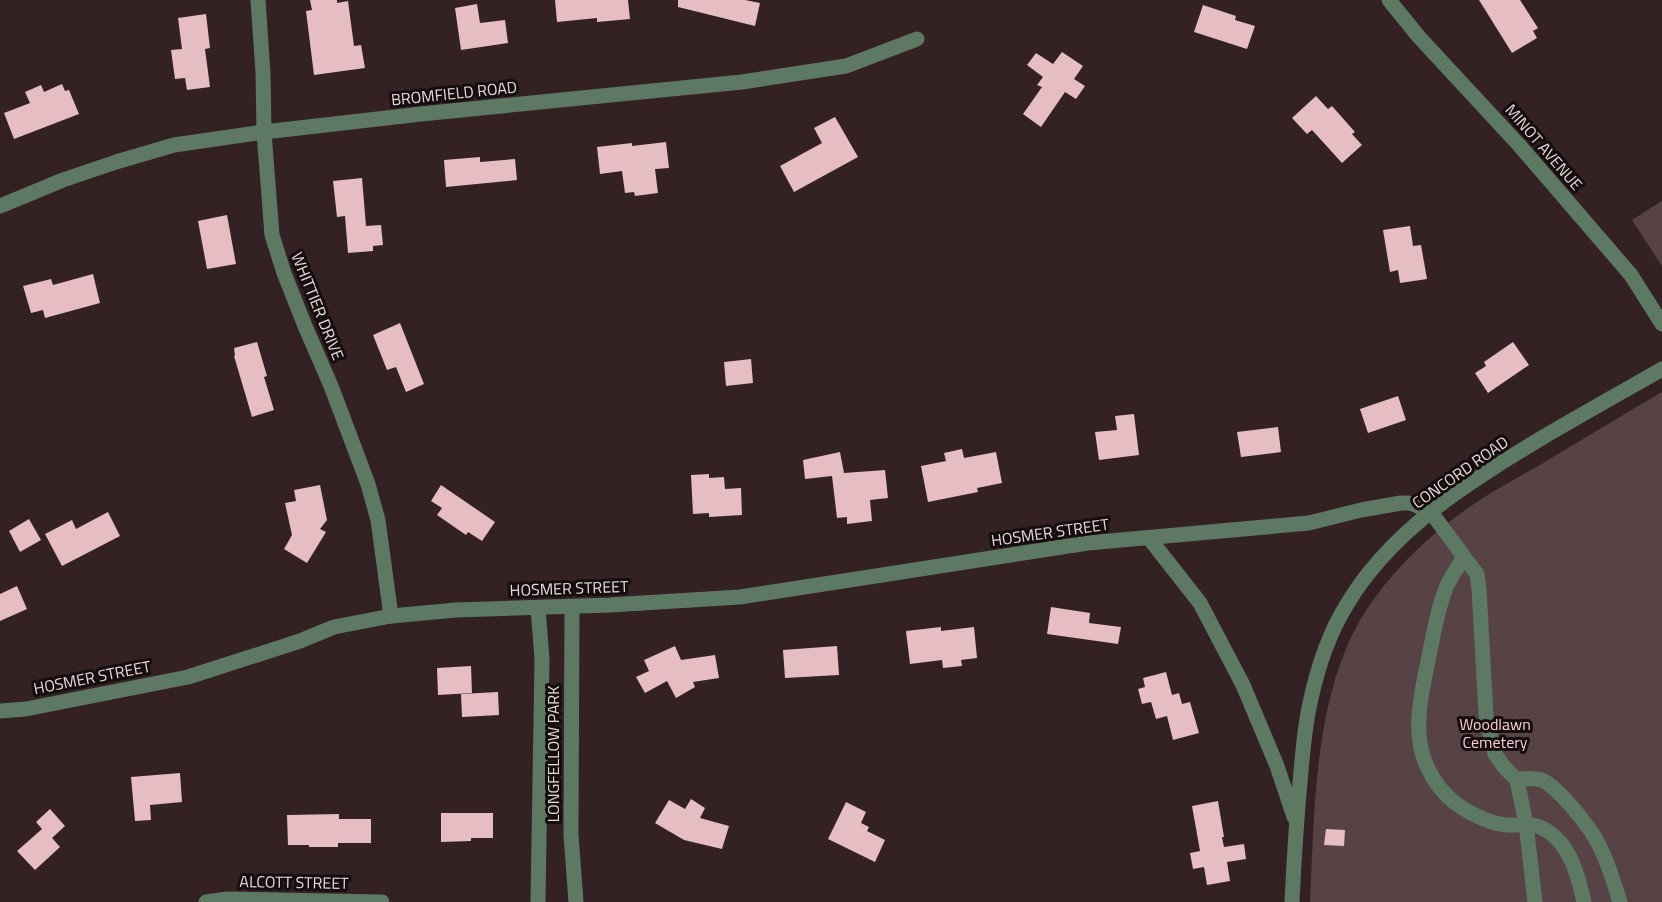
<svg xmlns="http://www.w3.org/2000/svg" width="1662" height="902" viewBox="0 0 1662 902" font-family="'Titillium Web',sans-serif">
<style>
.green{fill:#574245}
.building{fill:#e5bdc2}
.lines{fill:none;stroke-linecap:round;stroke-linejoin:round}
.minor{stroke:#5d7963;stroke-width:15}
.labels{text-anchor:middle;dominant-baseline:central;stroke-width:6;stroke-linejoin:round;paint-order:stroke}
.street-label{font-size:16px;fill:#e5d9db;stroke:#150d0e}
.park-label{font-size:16px;fill:#f7cfd4;stroke:#150d0e}
</style>
<rect width="100%" height="100%" fill="#332124"/>
<g class="green">
<path d="M1662 201V266L1632 220Z"/>
<path d="M1662 392V902H1310C1314 820 1314 728 1345 651 1368 593 1420 541 1471 506 1494 490 1521 476 1545 462 1584 438 1623 415 1662 392Z"/>
</g>
<g class="building">
<path d="M310 0H337V3L348 1 354 46 361 45 365 68 314 75 306 11 312 10Z"/>
<path d="M555 0H628L630 19 597 22V18L557 22Z"/>
<path d="M678 0H745L760 3 755 26 678 7Z"/>
<path d="M1479 0H1520L1538 28 1533 31 1537 38 1512 53Z"/>
<path d="M477 4 480 23 505 20 508 43 461 50 455 8Z"/>
<path d="M1203 5 1236 16 1235 20 1255 26 1247 49 1194 32Z"/>
<path d="M206 14 210 48 205 49 210 87 187 90 185 78 175 79 171 50 182 49 178 18Z"/>
<path d="M1062 52 1083 66 1074 79 1085 86 1076 99 1065 92 1041 127 1023 114 1042 87 1037 85 1043 77 1027 65 1036 53 1053 64Z"/>
<path d="M62 84 65 91 69 90 79 114 14 139 4 113 30 103 25 92 41 85 44 92Z"/>
<path d="M1316 96 1328 109 1332 106 1355 132 1352 134 1362 145 1342 163 1312 130 1307 134 1292 118Z"/>
<path d="M835 117 858 157 794 192 780 166 822 143 814 128Z"/>
<path d="M666 142 669 168 655 169 658 193 635 196 634 192 625 193 622 171 600 174 597 147 632 143V146Z"/>
<path d="M480 157V162L515 159 517 180 446 187 444 160Z"/>
<path d="M362 178 366 226 381 225 383 245 373 246V251L348 253 345 216 337 217 333 181Z"/>
<path d="M227 215 236 264 207 269 198 221Z"/>
<path d="M1410 226 1413 246 1421 245 1427 279 1400 283 1398 270 1390 272 1383 230Z"/>
<path d="M93 274 100 303 45 318 43 310 31 313 23 286 51 279 53 285Z"/>
<path d="M400 323 424 384 406 392 396 367 387 370 373 335Z"/>
<path d="M257 342 267 376 264 377 274 410 252 417 234 356H235L234 348Z"/>
<path d="M1513 342 1529 365 1488 393 1475 373 1486 366 1484 362Z"/>
<path d="M751 359 753 383 726 386 724 362Z"/>
<path d="M1398 396 1406 420 1368 433 1360 409Z"/>
<path d="M1134 414 1139 455 1099 460 1095 432 1117 430 1115 416Z"/>
<path d="M1278 427 1281 452 1241 457 1237 432Z"/>
<path d="M962 449 964 458 996 452 1002 483 977 488 978 492 928 502 921 466 946 461 944 453Z"/>
<path d="M840 452 844 473 885 470 888 498 870 500 872 521 847 524V517L837 518 832 476 805 479 803 460Z"/>
<path d="M709 474V478L724 477 725 489 741 488 742 515 709 517V513L693 514 691 475Z"/>
<path d="M320 485 327 520 320 529 326 532 307 563 284 549 292 535 285 503 296 501 294 490Z"/>
<path d="M441 485 495 522 482 541 468 532 466 535 437 515 442 508 431 501Z"/>
<path d="M108 512 120 536 62 566 45 534 72 520 76 529Z"/>
<path d="M29 519 41 540 20 552 9 531Z"/>
<path d="M17 586 27 609 0 621V594Z"/>
<path d="M1051 607 1090 613 1089 623 1121 627 1118 644 1047 634Z"/>
<path d="M941 627V631L974 627 977 658 961 660 962 666 943 668 942 660 910 664 906 631Z"/>
<path d="M675 646 681 660 715 655 719 678 693 682 695 687 676 698 667 681 645 693 636 677 649 671 644 660Z"/>
<path d="M837 646 839 675 785 678 783 650Z"/>
<path d="M471 666 472 693 438 695 437 668Z"/>
<path d="M1166 672 1172 695 1179 693 1182 704 1190 702 1199 733 1173 740 1167 716 1156 719 1151 702 1142 704 1138 689 1145 687 1143 678Z"/>
<path d="M498 692 499 715 462 717 461 694Z"/>
<path d="M180 773 182 802 150 805 151 820 135 821 131 777Z"/>
<path d="M691 799 705 808 700 818 729 826 722 849 684 840 655 823 669 800 685 809Z"/>
<path d="M1218 801 1224 837H1222L1224 847 1244 844 1246 859 1227 862 1230 881 1207 885 1204 867 1193 869 1190 853 1200 851 1192 806Z"/>
<path d="M846 802 866 812 861 823 869 827 867 831 885 840 875 862 828 839Z"/>
<path d="M50 809 65 826 52 838 60 847 35 870 17 851 42 829 36 822Z"/>
<path d="M441 813H493V838H471V841L441 842Z"/>
<path d="M339 814V819H371V843H338V847H309V845H288L287 815Z"/>
<path d="M1326 829 1345 830 1344 846 1324 845Z"/>
</g>
<g class="lines">
<g class="minor">
<path d="M258 0 263 73 264 132 272 235 284 273 305 326 331 386 368 484 378 520 391 616"/>
<path d="M1389 0 1419 37 1519 145 1631 275 1662 324"/>
<path d="M0 206 63 180 116 162 174 145 264 132 421 114 742 82 846 66 917 39"/>
<path d="M1149 538 1200 603 1243 685 1277 766 1294 817"/>
<path d="M572 607 571 835 576 902"/>
<path d="M538 608 542 659 538 902"/>
<path d="M0 711 26 709 188 677 300 641 334 627 391 616 456 610 610 605 740 597 1088 543 1309 523 1361 510 1401 503H1409L1415 505 1431 512 1464 557C1458 567 1450 577 1446 588 1437 610 1434 633 1429 656 1423 687 1413 724 1423 756 1431 780 1447 800 1469 812 1488 822 1503 828 1526 824L1517 780 1504 767 1495 754 1489 730 1486 715 1479 589 1477 574 1464 557"/>
<path d="M1517 780C1526 778 1535 777 1544 781 1560 790 1591 828 1599 845 1608 863 1614 882 1620 902"/>
<path d="M206 902 228 899 382 902"/>
<path d="M1292 902C1294 858 1297 814 1301 771 1303 748 1305 725 1310 703 1317 670 1328 635 1346 606 1390 531 1468 482 1540 439 1581 415 1622 392 1662 369"/>
<path d="M1535 902 1526 824C1532 825 1539 826 1544 829 1570 843 1578 875 1584 902"/>
</g>
</g>
<g class="labels">
<g class="street-label">
<text transform="translate(454 93) rotate(-6)">BROMFIELD ROAD</text>
<text transform="translate(1544 147) rotate(49)">MINOT AVENUE</text>
<text transform="translate(318 306) rotate(68)">WHITTIER DRIVE</text>
<text transform="translate(1460 472) rotate(-35)">CONCORD ROAD</text>
<text transform="translate(1050 532) rotate(-8)">HOSMER STREET</text>
<text transform="translate(569 588) rotate(-2)">HOSMER STREET</text>
<text transform="translate(92 677) rotate(-11)">HOSMER STREET</text>
<text transform="translate(553 754) rotate(-90)">LONGFELLOW PARK</text>
<text transform="translate(294 882) rotate(1)">ALCOTT STREET</text>
</g>
<g class="park-label">
<text x="1495" y="724">Woodlawn<tspan x="1495" dy="18">Cemetery</tspan></text>
</g>
</g>
</svg>
